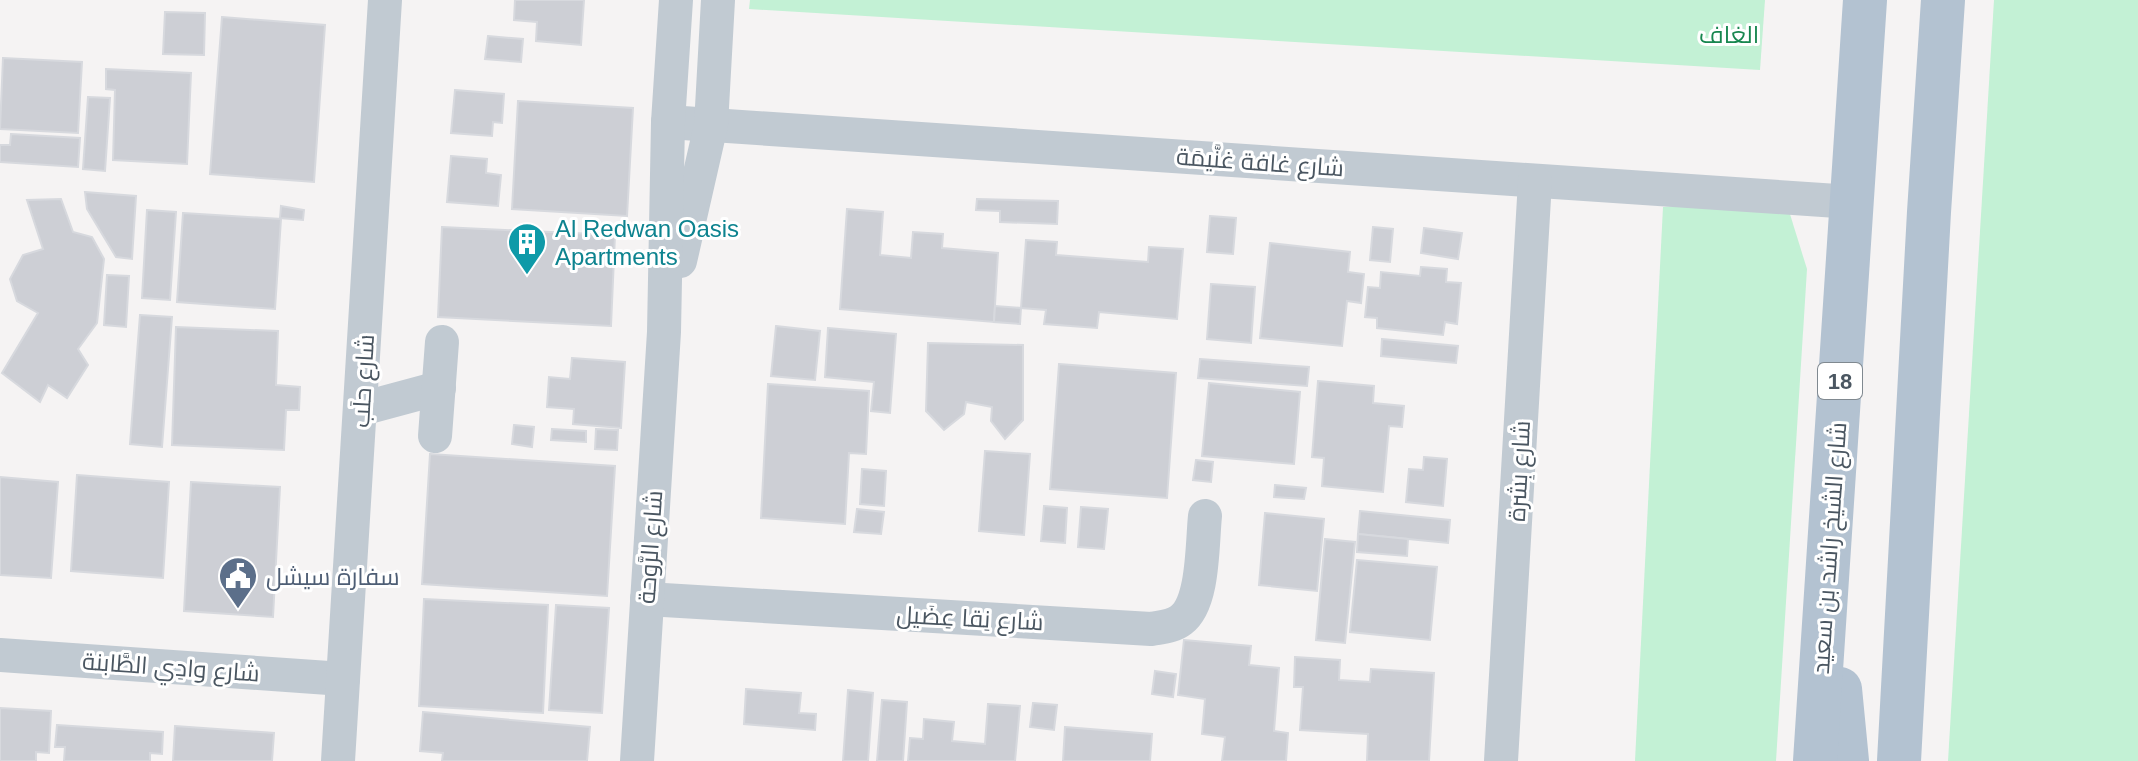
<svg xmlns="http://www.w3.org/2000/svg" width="2138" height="761" viewBox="0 0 2138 761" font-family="Helvetica,Cairo,sans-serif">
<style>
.green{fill:#c3f1d5}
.building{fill:#cdcfd5;stroke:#d7d9de;stroke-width:2}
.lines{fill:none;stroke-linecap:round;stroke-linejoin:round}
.minor{stroke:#c1cad2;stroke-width:34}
.major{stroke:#b3c2d1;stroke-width:44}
.labels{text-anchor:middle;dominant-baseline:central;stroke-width:6;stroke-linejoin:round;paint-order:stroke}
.shield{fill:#fff;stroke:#808990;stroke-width:2}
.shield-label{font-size:22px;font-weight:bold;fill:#4a5661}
.park-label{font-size:24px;fill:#17864f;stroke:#fff}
.street-label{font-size:24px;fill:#4a5661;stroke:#fff}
.culture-label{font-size:24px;fill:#0d838f;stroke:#fff;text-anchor:start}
.service-label{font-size:24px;fill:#4e5e75;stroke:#fff;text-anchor:start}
</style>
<rect width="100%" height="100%" fill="#f5f3f3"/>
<g class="green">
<path d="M750 0H1765L1760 70 749 9Z"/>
<path d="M1994 0H2138V761H1948Z"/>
<path d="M1723 203 1789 211 1807 269 1776 761H1635L1663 207Z"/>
</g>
<g class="building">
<path d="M515 0H584L581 45 536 41 537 22 514 20Z"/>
<path d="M165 12 205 13 204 55 163 54Z"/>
<path d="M222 17 325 25 314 182 210 174Z"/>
<path d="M488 36 523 39 521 62 485 59Z"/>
<path d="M3 58 82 62 78 133 0 129Z"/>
<path d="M106 69 191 73 187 164 113 160 115 90 106 89Z"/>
<path d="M455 90 504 94 502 123 493 122 492 136 451 133Z"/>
<path d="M88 97 110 98 105 171 83 169Z"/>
<path d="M518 101 633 108 627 216 512 209Z"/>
<path d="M11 134 80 138 78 167 0 162V145H10Z"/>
<path d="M451 156 487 159 486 173 501 175 498 206 447 202Z"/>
<path d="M85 192 136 196 132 259 116 257 87 209Z"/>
<path d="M61 199 73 232 92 237 104 259 97 323 78 349 88 365 67 398 48 385 40 402 2 373 38 313 17 301 10 279 23 255 43 249 27 200Z"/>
<path d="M977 199 1058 201 1057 224 1000 222V211L976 210Z"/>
<path d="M281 206 304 210 303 220 280 218Z"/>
<path d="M847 209 883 212 880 255 911 258 913 232 943 234 942 248 998 253 994 322 840 309Z"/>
<path d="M147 210 176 212 170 300 142 298Z"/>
<path d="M183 213 281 219 275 309 177 302Z"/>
<path d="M1210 216 1236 218 1233 254 1207 252Z"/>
<path d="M442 227 615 235 611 326 438 317Z"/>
<path d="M1373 227 1393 229 1390 262 1370 260Z"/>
<path d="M1424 228 1462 233 1458 259 1421 253Z"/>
<path d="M1026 240 1057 242 1056 255 1148 262 1149 247 1183 249 1177 319 1099 312 1097 328 1044 324 1046 310 1021 308Z"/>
<path d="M1270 243 1350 252 1348 272 1364 274 1361 303 1347 301 1342 346 1260 338Z"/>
<path d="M1421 267 1447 269 1446 282 1461 283 1457 324 1445 322 1443 335 1377 328V318L1365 317 1368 287 1380 288 1381 272 1420 276Z"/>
<path d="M107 275 129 276 126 327 104 325Z"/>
<path d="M1211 284 1255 287 1251 343 1207 339Z"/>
<path d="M995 306 1021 308 1020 324 994 322Z"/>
<path d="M140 315 172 317 162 447 130 444Z"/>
<path d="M776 326 820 331 815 380 771 376Z"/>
<path d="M176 327 278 331 276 385 300 387 299 410H286L284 450 172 445Z"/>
<path d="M828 328 896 334 890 413 871 411 874 382 825 377Z"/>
<path d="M1382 339 1458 346 1456 363 1381 356Z"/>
<path d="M928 343 1023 345V420L1005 439 991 421 992 407 966 402 964 414 944 430 926 411Z"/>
<path d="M572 358 625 362 621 428 573 424 574 409 547 407 549 377 570 379Z"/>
<path d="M1200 359 1309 367 1307 386 1198 378Z"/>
<path d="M1059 364 1176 373 1167 498 1050 489Z"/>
<path d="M1318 381 1374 386 1373 403 1404 406 1402 427 1389 426 1383 492 1322 486 1324 458 1312 457Z"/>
<path d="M1209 383 1300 392 1294 464 1202 456Z"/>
<path d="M768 384 869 391 866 454 849 453 845 524 761 518Z"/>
<path d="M514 425 534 427 532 447 512 444Z"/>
<path d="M552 429 586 431V442L551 440Z"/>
<path d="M596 429 618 430 617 450 595 449Z"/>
<path d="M985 451 1030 454 1024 535 979 531Z"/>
<path d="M430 454 615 466 607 596 422 584Z"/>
<path d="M1424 457 1447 459 1443 506 1406 502 1409 469 1423 470Z"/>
<path d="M1196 460 1213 462 1211 482 1193 480Z"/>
<path d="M862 469 886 471 884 506 860 504Z"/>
<path d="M77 475 169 482 163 578 71 571Z"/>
<path d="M0 477 58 482 51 578 0 575Z"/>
<path d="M191 482 280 487 273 617 184 611Z"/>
<path d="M1275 485 1306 488 1304 499 1274 497Z"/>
<path d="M1044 506 1067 508 1065 543 1041 541Z"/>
<path d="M1081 507 1108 509 1104 549 1078 547Z"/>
<path d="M857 509 884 512 881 534 854 532Z"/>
<path d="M1360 511 1450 520 1448 543 1358 534Z"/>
<path d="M1265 513 1324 519 1317 591 1259 585Z"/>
<path d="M1358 534 1408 539 1407 556 1357 552Z"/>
<path d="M1325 539 1355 542 1345 643 1316 640Z"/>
<path d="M1357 560 1437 567 1430 640 1350 632Z"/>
<path d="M424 599 548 605 543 713 419 706Z"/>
<path d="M556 605 609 608 602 713 549 710Z"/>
<path d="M1184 640 1251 646 1249 665 1279 668 1274 731 1288 733 1286 761H1222L1225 737 1202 734 1205 699 1178 695Z"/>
<path d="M1295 657 1340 660 1339 680 1370 682 1371 669 1434 673 1429 761H1367L1368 734 1300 730 1303 687H1294Z"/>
<path d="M1155 671 1176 674 1173 697 1152 694Z"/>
<path d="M746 689 801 693 799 713 816 714 815 730 744 724Z"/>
<path d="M848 690 873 693 868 761H843Z"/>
<path d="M882 700 907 702 903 761H877Z"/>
<path d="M1033 703 1057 705 1054 730 1030 727Z"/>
<path d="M988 704 1020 706 1015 761H908L910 738 923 739 924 719 954 722 952 741 985 744Z"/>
<path d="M0 708 51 711 49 753 36 752V761H0Z"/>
<path d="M423 712 590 727 587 761H442L443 753 420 751Z"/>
<path d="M57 725 163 732 162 754 150 753V761H64L65 747H55Z"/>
<path d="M175 726 274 733 272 761H173Z"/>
<path d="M1065 727 1152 734 1150 761H1063Z"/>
</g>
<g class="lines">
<g class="minor">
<path d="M668 122 1852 202"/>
<path d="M680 261 711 125 718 0"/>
<path d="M361 409 439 388"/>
<path d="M435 436 442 342"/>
<path d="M647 599 1151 629C1161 627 1172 627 1181 620 1204 603 1202 544 1205 516"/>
<path d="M0 655 343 679"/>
<path d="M338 761 385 0"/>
<path d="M637 761 664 332 668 122 676 0"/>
<path d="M1501 761 1535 181"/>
</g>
<g class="major">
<path d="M1840 689 1847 761"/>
<path d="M1815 761 1865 0"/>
<path d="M1899 761 1929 212 1943 0"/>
</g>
</g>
<defs>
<symbol id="building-pin" viewBox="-11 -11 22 30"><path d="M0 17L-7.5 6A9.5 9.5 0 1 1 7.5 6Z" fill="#0f9aa8" stroke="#fff"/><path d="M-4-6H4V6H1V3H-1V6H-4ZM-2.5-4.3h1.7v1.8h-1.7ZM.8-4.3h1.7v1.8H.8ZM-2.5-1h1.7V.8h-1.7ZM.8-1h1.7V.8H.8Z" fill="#fff"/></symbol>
<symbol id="civic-pin" viewBox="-11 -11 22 30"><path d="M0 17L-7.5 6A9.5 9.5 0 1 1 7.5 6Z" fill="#5c6f8a" stroke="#fff"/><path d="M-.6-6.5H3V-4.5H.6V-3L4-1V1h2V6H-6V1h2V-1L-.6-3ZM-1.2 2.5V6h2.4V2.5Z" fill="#fff"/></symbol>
</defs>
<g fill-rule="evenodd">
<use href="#building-pin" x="505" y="220" width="44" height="60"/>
<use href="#civic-pin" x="216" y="554" width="44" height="60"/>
</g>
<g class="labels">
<rect class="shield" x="1818" y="363" width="44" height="36" rx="6"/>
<g class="shield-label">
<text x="1840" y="381">18</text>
</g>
<g class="park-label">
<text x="1729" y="34">الغاف</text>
</g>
<g class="street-label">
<text transform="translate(1260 162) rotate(4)">شارع غافة غنَّيمَة</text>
<text transform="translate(363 381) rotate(-87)">شارع حلَب</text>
<text transform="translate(1519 471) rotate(-87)">شارع بِشرة</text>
<text transform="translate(650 547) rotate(-86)">شارع الرَّوحة</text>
<text transform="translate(1829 548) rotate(-86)">شارع الشيخ راشد بن سعيد</text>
<text transform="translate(970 618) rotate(3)">شارع نِقا عِضَيل</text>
<text transform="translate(171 667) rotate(4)">شارع وادِي الطَّابنة</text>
</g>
<g class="culture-label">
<text x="555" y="228">Al Redwan Oasis<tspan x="555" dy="28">Apartments</tspan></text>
</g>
<g class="service-label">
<text x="266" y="576">سفارة سيشل</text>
</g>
</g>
</svg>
